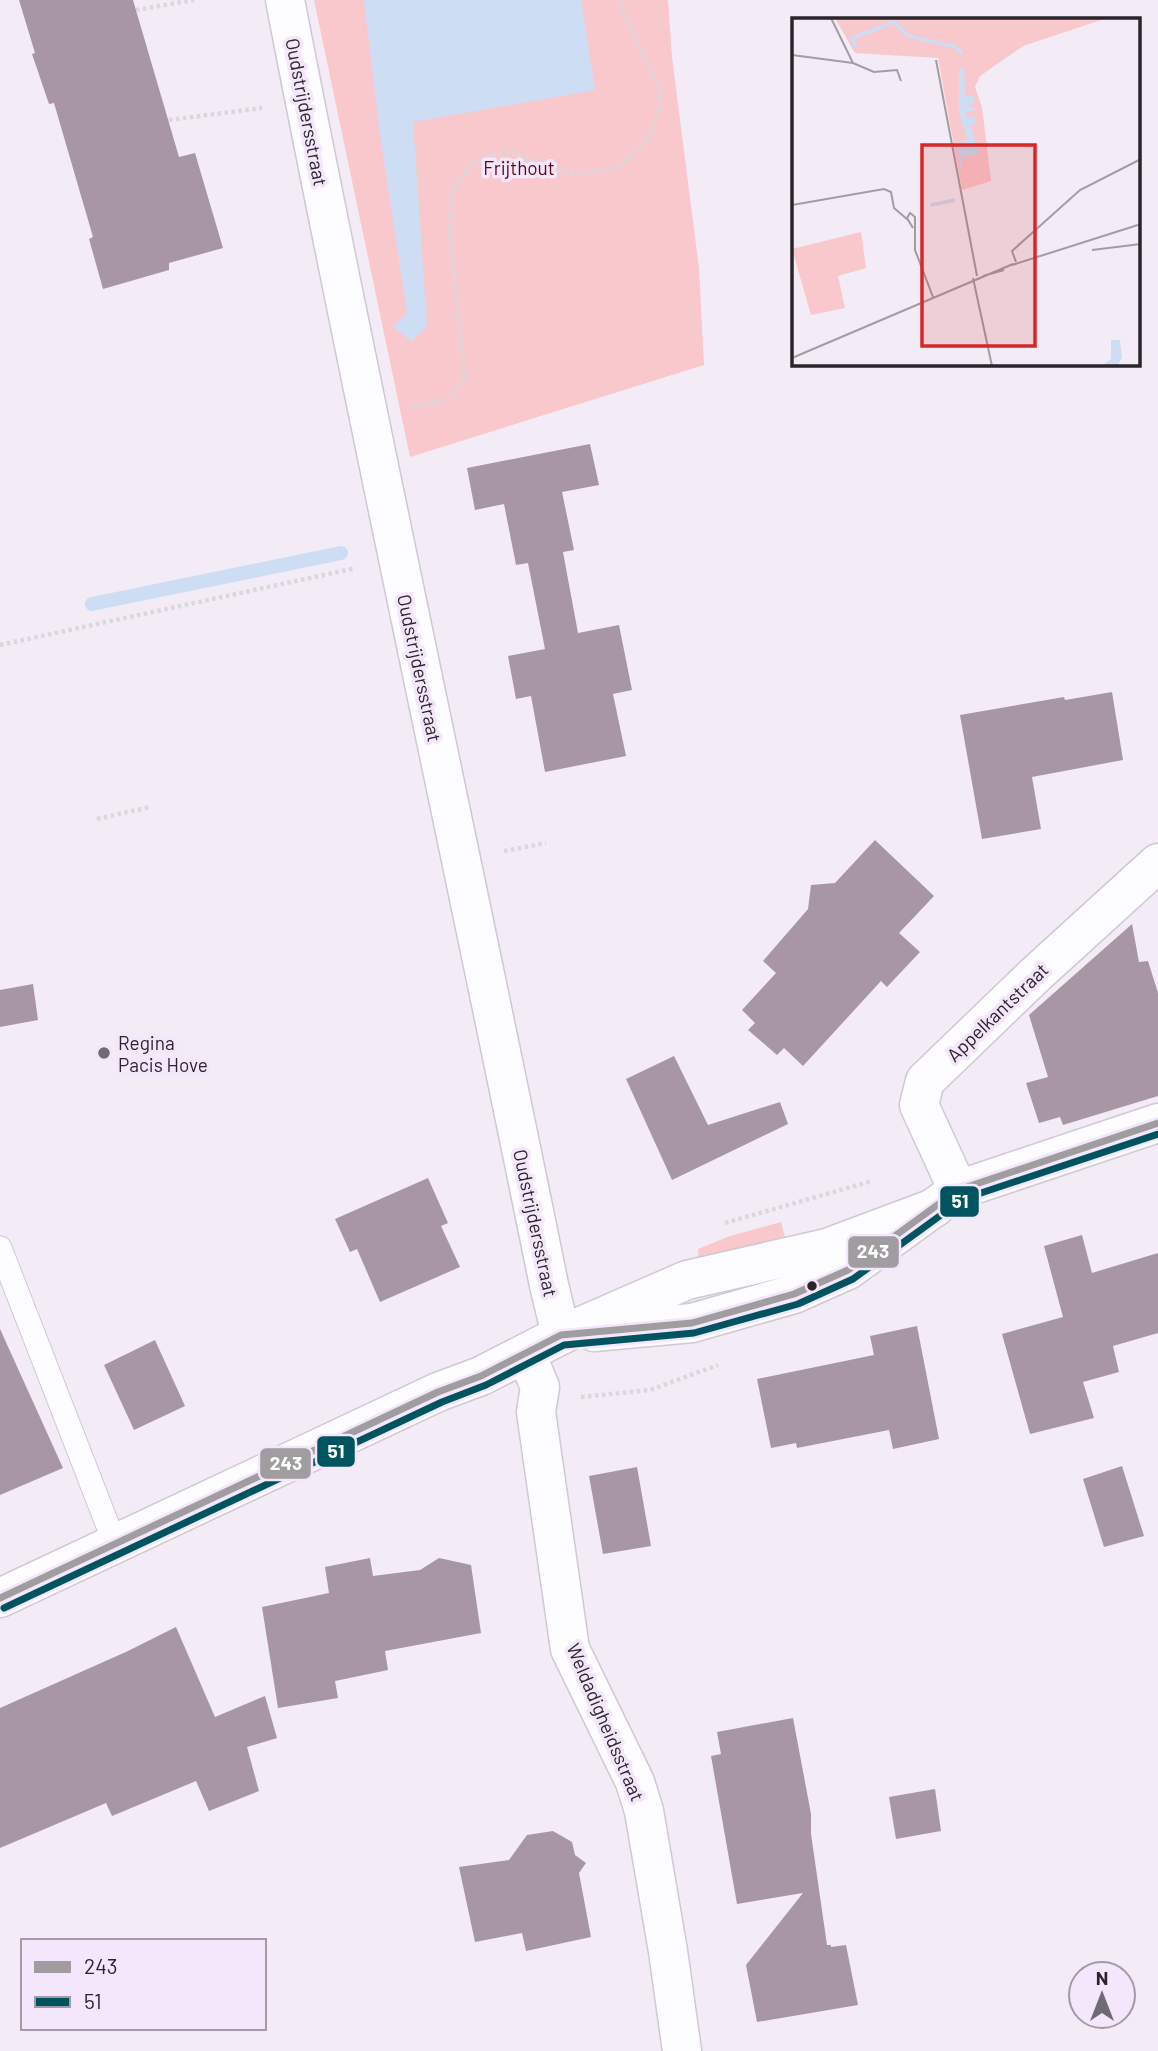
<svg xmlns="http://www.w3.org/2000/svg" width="1158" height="2051" viewBox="0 0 1158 2051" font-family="Barlow,sans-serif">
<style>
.green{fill:#f9c8cd}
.water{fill:#ccddf4}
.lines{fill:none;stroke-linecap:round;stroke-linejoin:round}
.stream{stroke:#ccddf4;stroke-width:14}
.building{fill:#a996a4}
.lane-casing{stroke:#cfc9d2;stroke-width:25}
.street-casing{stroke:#cfc9d2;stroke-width:41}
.secondary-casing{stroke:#cfc9d2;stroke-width:41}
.path{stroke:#dad8dc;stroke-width:4.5;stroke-dasharray:3.5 3.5;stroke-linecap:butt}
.lane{stroke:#fdfcfe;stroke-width:23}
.street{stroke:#fdfcfe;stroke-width:38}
.secondary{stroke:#fdfcfe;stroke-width:38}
.bus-1-casing{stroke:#f4e6fb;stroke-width:12}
.bus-2-casing{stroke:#f4e6fb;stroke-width:12}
.bus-1{stroke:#9f9da0;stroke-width:7}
.bus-2{stroke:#005460;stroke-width:7}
.poi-dot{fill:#706a73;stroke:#f4e6fb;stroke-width:2.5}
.bus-dot{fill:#2a252c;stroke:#f4e6fb;stroke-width:2.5}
.labels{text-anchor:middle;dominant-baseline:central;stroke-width:7;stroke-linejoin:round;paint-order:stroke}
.street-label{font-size:19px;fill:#2a252c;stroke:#f4e6fb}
.park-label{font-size:19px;fill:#620516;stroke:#f4e6fb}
.poi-label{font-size:19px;fill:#2a252c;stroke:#f4e6fb;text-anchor:start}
.inset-river{fill:none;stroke:#ccddf4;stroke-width:3.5}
.inset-road{fill:none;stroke:#a39ca5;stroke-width:2}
.view{fill:#d62828;fill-opacity:0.15;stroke:#d62828;stroke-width:3.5}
.inset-edge{fill:none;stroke:#2a252c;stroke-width:3.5}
.line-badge{stroke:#f4e6fb;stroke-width:2.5}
.badge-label{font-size:19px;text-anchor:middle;font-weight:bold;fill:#fff}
</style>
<rect width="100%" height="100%" fill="#f3ebf6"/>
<g class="green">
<path d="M314 0H668L672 57 699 268 704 365 410 457Z"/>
<path d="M781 1222 787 1245 699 1264 698 1249 730 1236Z"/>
</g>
<path class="water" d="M364 0H581L595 90 413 122 427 326 411 342 393 326 407 313 379 128Z"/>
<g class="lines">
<path class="stream" d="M92 604 341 553"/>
</g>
<g class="building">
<path d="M19 0H133L179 157 195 153 223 248 169 263V270L103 289 89 239 93 237 54 103 49 104 32 54 35 53Z"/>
<path d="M590 444 599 485 562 492 574 550 563 552 578 633 619 625 632 690 613 694 626 756 545 772 531 696 516 699 508 656 545 649 528 563 516 565 504 504 475 510 467 468Z"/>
<path d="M1112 692 1123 760 1032 777 1041 829 982 839 960 715 1064 697 1065 700Z"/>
<path d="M875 840 934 896 899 933 920 952 887 987 881 981 803 1066 784 1048 777 1055 748 1030 755 1023 742 1010 776 973 763 961 808 909 811 885 835 883Z"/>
<path d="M1132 924 1139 962 1148 961 1158 993V1096L1063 1125 1060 1117 1039 1123 1026 1083 1048 1077 1029 1015Z"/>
<path d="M33 984 38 1020 0 1027V990Z"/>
<path d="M674 1056 708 1125 780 1102 788 1124 672 1180 626 1079Z"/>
<path d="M428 1178 448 1223 441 1226 460 1267 380 1302 357 1249 350 1252 335 1219Z"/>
<path d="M1082 1235 1092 1273 1158 1253V1333L1113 1346 1119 1372 1083 1382 1094 1418 1030 1434 1002 1334 1063 1317 1044 1246Z"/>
<path d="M917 1326 939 1439 893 1449 889 1430 797 1448 796 1443 771 1448 757 1379 874 1355 870 1336Z"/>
<path d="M0 1329 63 1468 0 1495Z"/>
<path d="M155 1340 185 1406 134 1430 104 1365Z"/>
<path d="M1122 1466 1144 1536 1104 1547 1083 1479Z"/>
<path d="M637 1467 651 1546 603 1554 589 1476Z"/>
<path d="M370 1558 373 1576 420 1570 439 1558 471 1565 481 1633 385 1651 388 1670 335 1681 338 1698 278 1708 262 1607 329 1593 325 1567Z"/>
<path d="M176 1627 215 1717 265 1696 277 1738 247 1747 259 1791 209 1811 196 1781 112 1816 106 1803 0 1848V1708L128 1651Z"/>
<path d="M793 1718 811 1814V1834L827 1945H831V1947L846 1945 858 2005 757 2022 746 1965 803 1893 737 1904 711 1756 721 1754 717 1732Z"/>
<path d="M935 1789 941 1831 896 1839 889 1797Z"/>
<path d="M553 1831 572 1842 575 1855 586 1863 579 1873 591 1937 526 1951 522 1933 475 1942 459 1867 509 1860 527 1835Z"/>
</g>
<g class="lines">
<defs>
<path id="lane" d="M0 1248 115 1544"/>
<g id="street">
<path d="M285 0C368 429 462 856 549 1285L561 1335"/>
<path d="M958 1190 919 1105 925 1081 1035 975 1158 863"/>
<path d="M526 1354 540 1387 536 1412 570 1649 635 1782 644 1811 668 1951 682 2051"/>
</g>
<g id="secondary">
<path d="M594 1332 692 1323 794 1294 848 1270 958 1190 1158 1123"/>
<path d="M0 1598 438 1392 481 1376 561 1335 687 1280 827 1248 934 1208"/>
</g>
</defs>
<use href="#lane" class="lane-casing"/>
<use href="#street" class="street-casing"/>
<use href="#secondary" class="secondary-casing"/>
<g class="path">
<path d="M136 10 194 0"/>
<path d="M169 120 262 108"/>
<path d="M411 407 448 399 465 378 450 233 452 193 470 165 491 155 514 151 549 169 578 174 618 167 646 142 659 111 660 90 618 0"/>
<path d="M0 645 356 568"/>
<path d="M97 819 150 807"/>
<path d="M504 851 546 843"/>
<path d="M725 1223 872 1181"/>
<path d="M581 1397 650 1390 718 1365"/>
</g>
<use href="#lane" class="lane"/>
<use href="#street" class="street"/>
<use href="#secondary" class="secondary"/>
<defs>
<path id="bus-1" d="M0 1598 438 1392 481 1376 561 1335 692 1323 794 1294 848 1270 958 1190 1158 1123"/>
<path id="bus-2" d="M4 1608 442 1402 486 1385 564 1345 694 1333 798 1304 853 1279 963 1199 1158 1134"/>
</defs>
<use href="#bus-1" class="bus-1-casing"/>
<use href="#bus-2" class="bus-2-casing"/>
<use href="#bus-1" class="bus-1"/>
<use href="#bus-2" class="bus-2"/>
</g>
<circle class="poi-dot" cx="104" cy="1053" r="7"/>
<circle class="bus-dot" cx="812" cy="1286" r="6"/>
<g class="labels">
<g class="street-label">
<text transform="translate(307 112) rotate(79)">Oudstrijdersstraat</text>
<text transform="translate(420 668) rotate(78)">Oudstrijdersstraat</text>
<text transform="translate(997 1012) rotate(-44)">Appelkantstraat</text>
<text transform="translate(536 1223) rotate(78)">Oudstrijdersstraat</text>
<text transform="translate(606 1722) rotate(67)">Weldadigheidsstraat</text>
</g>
<g class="park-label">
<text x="519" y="167">Frijthout</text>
</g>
<g class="poi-label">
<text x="118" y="1042">Regina<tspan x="118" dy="22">Pacis Hove</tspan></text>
</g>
</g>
<g transform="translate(792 18)">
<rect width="348" height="348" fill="#f3ebf6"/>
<path d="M43 0H315L231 28 188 58 183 69 190 89 199 163 170 172 146 40 63 35ZM69 214 74 250 46 258 53 290 19 297 0 231Z" fill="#f9c8cd"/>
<path d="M172 47 173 78H181L183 83 176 88 185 91 174 95V99L182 98 184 106 178 108 188 136 170 140V161L165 126 176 122 167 97V52ZM319 322H328L330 340 325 348H309L319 341Z" fill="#ccddf4"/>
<path class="inset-river" d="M64 29 60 20 102 4 116 18 164 29 170 36M139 187 163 182"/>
<path class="inset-road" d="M0 37 61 45 39 0M144 42 185 258M61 45 82 54 105 52 109 63M0 187 92 171 99 174 102 190 116 202M121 210 115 200 118 195 123 199V232L141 279M300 232 349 226M224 244 220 233 288 172 349 141M220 247 349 206M191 258 212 252M181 260 200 348M0 340 221 246"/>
<path class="view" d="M130 127H243V328H130Z"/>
<rect width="348" height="348" class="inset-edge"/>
</g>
<g class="line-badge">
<rect x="939" y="1185" width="41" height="33" rx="7" fill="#005460"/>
<rect x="847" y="1235" width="53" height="34" rx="7" fill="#9f9da0"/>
<rect x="316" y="1435" width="40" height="33" rx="7" fill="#005460"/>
<rect x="259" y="1447" width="53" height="33" rx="7" fill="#9f9da0"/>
</g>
<g class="badge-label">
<text x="960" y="1208">51</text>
<text x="873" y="1258">243</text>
<text x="336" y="1458">51</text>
<text x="286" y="1470">243</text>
</g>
<rect x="21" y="1939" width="245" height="91" fill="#f4e6fb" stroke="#a399a8" stroke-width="2"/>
<rect x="35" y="1962" width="35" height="10" fill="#9f9da0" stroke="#a399a8" stroke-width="2"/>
<text x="84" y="1974" font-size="21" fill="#2a252c">243</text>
<rect x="35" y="1997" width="35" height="10" fill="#005460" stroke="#a399a8" stroke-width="2"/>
<text x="84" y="2009" font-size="21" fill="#2a252c">51</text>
<g transform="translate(1102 1995)"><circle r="33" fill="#f4e6fb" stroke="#a399a8" stroke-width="2"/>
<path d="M0-5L12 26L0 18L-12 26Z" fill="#706a73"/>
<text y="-10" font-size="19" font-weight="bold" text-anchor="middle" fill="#2a252c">N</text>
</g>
</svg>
